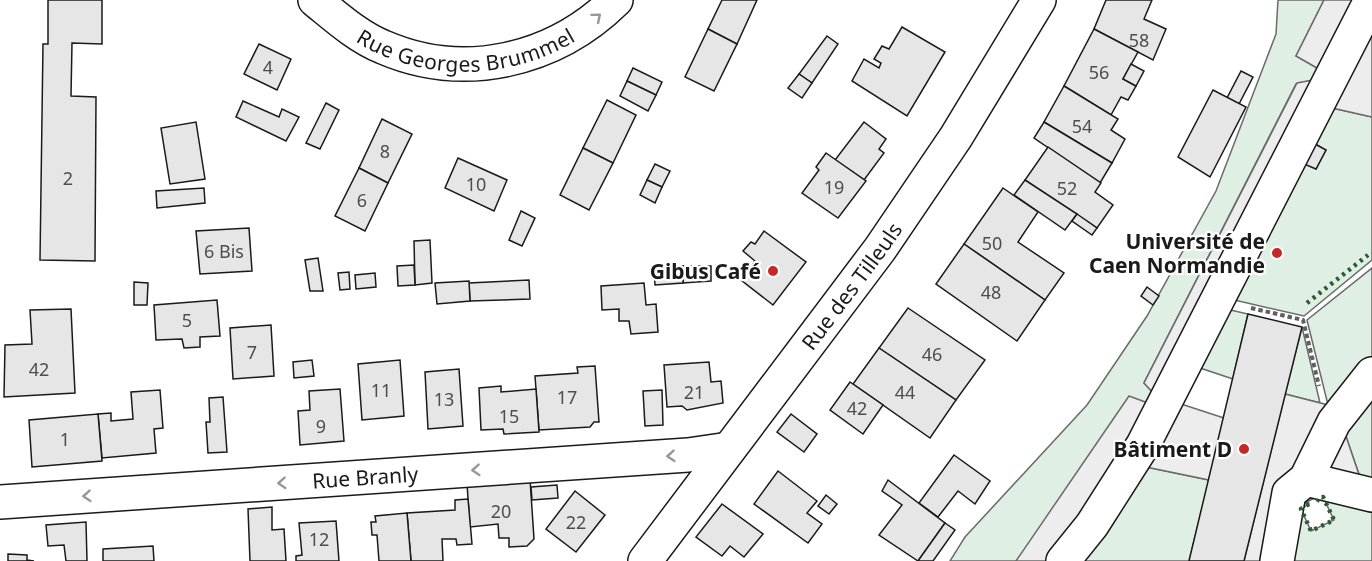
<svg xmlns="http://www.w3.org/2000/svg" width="1372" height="561" viewBox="0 0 1372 561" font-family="'Noto Sans',sans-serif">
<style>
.green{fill:#e0efe3;stroke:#6a6a6a;stroke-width:1.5}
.parking{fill:#ededed;stroke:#6a6a6a;stroke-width:1.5}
.building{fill:#e6e6e6;stroke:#1a1a1a;stroke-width:1.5}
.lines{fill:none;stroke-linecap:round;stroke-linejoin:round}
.minor-casing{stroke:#1a1a1a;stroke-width:36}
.path{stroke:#5f5f5f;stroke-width:4;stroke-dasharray:4.5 3;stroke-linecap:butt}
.minor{stroke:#fff;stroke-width:33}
.hedge{stroke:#2b5a34;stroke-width:4.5;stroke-dasharray:3 4.5;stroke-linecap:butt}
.oneway{stroke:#989898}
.poi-dot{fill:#c62828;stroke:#fff;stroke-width:2}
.labels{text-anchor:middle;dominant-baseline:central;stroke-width:4.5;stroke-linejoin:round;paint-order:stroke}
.number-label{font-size:18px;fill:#4d4d4d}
.street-label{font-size:21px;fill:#1a1a1a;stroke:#fff}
.poi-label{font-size:21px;font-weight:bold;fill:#1a1a1a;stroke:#fff;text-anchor:end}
</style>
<rect width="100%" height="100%" fill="#fff"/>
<g class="green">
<path d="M1278 0H1324L1296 56 1317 68 1313 80 1296 84 1144 383 1154 394 1016 561H950L965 537 1087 405 1147 316 1216 191 1276 34Z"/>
<path d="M1332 108 1372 117V260L1304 316 1230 299 1300 161 1316 169 1326 150 1310 141Z"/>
<path d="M1372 268V360L1328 405 1307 320Z"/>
<path d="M1226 309 1248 314 1233 379 1197 367Z"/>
<path d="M1302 327 1320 403 1285 394Z"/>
<path d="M1372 383V488L1363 486 1341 422Z"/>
<path d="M1146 467 1209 480 1189 561H1083Z"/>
<path d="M1324 493 1372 505V561H1285L1295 508 1308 501 1309 504 1301 509 1311 531 1334 520 1323 497 1317 501 1315 498Z"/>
</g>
<g class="parking">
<path d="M1324 0H1353L1317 68 1296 56Z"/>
<path d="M1372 28V117L1332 108Z"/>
<path d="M1313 80 1154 394 1144 383 1297 83Z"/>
<path d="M1285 394 1336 407 1369 504 1324 493 1295 508 1285 561H1244Z"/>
<path d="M1129 396 1148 403 1130 437 1052 561H1016Z"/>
<path d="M1178 403 1224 418 1209 480 1146 467Z"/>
</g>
<g class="building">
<path d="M48 0H102V44L72 43 71 96 96 97 95 261 40 260 43 44H48Z"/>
<path d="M722 0H757L737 44 708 29Z"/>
<path d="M1106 0H1152L1144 19 1166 29 1153 60 1094 29Z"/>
<path d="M902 27 945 52 907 116 852 81 864 59 879 68 881 63 874 59 882 46 889 49Z"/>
<path d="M708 29 737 44 714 91 685 77Z"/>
<path d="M1094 29 1138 52 1123 79 1136 86 1128 100 1121 97 1111 115 1064 86Z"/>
<path d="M827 36 838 44 812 83 799 74Z"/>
<path d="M259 44 291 59 277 90 244 74Z"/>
<path d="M1131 64 1144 71 1136 86 1123 79Z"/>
<path d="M633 68 662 82 656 95 627 81Z"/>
<path d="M1241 71 1253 77 1239 104 1227 98Z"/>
<path d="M799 74 812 83 802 98 788 88Z"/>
<path d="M627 81 656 95 648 111 620 96Z"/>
<path d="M1064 86 1118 119 1111 130 1125 139 1112 163 1044 122Z"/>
<path d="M1213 90 1246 107 1210 177 1178 157Z"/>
<path d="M607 100 636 115 613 163 583 148Z"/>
<path d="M243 101 279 117 282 109 299 117 286 141 236 117Z"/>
<path d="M326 103 339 110 320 149 306 143Z"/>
<path d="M382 119 412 134 388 183 359 168Z"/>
<path d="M196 122 205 179 170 184 161 128Z"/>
<path d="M864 122 886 139 879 149 884 153 864 180 835 160Z"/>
<path d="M1044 122 1112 163 1100 183 1034 138Z"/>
<path d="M1315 144 1326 150 1316 169 1304 164Z"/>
<path d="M1048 147 1101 183 1095 192 1113 205 1097 228 1025 180Z"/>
<path d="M583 148 613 163 589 210 560 195Z"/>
<path d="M826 153 866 181 838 218 802 193 819 170 816 167Z"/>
<path d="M458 158 507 180 494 211 445 188Z"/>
<path d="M655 164 670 171 662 187 647 180Z"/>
<path d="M359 168 388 183 365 231 335 216Z"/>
<path d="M647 180 662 187 655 203 640 195Z"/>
<path d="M1025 180 1077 214 1065 230 1014 195Z"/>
<path d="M204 188 205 203 157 208 156 191Z"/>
<path d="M1003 188 1038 212 1018 242 1064 273 1045 300 964 244Z"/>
<path d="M521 211 535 218 522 246 509 240Z"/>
<path d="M1077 214 1097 228 1092 235 1072 221Z"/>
<path d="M249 228 252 271 200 274 196 231Z"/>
<path d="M764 231 806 262 773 305 741 280 755 261 743 251 751 242 755 244Z"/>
<path d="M430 240 432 283 415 285 414 241Z"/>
<path d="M964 244 1045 300 1017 341 936 284Z"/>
<path d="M318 258 323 291H310L305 260Z"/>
<path d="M414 265 415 285 398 286 397 266Z"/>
<path d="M683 266H711V281L683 283Z"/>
<path d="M683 266V283L655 285 654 268Z"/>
<path d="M349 272 350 289 340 290 338 273Z"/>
<path d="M375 273 376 287 356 289 355 275Z"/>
<path d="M529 280 530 299 470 301 469 283Z"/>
<path d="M469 281 470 301 437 304 435 283Z"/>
<path d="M134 282 148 283 147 305H134Z"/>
<path d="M644 283 646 305 656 304 658 332 631 334 629 321H619V309L602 310 601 286Z"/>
<path d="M1147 287 1159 296 1153 305 1141 296Z"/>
<path d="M217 300 220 336 200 337V347L184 348 182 339 156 340 154 305Z"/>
<path d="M908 308 985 360 956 400 879 348Z"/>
<path d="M71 309 75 393 4 397 5 345 32 344 30 310Z"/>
<path d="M1248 314 1302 327 1244 561H1189Z"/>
<path d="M271 325 274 376 233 379 230 328Z"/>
<path d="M879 348 956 400 930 438 853 384Z"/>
<path d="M312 360 314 376 294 378 293 362Z"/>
<path d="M400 360 404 416 362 420 358 364Z"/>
<path d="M709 362 711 382 721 381 723 403 687 410 682 406 667 407 664 365Z"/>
<path d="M595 366 599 422H594L590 427 539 430 535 376 578 373 577 367Z"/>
<path d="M459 369 463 426 428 429 425 372Z"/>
<path d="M850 382 883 405 863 434 830 410Z"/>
<path d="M501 386V392L536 389 539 432 504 434 503 429 481 430 479 388Z"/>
<path d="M340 389 344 441 300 445 298 411 310 410 309 391Z"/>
<path d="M160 390 163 428 154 429 156 453 102 458 98 414 111 413V421L133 419 131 392Z"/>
<path d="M662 390 663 425 645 426 643 391Z"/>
<path d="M223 397 227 452 208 453 206 422H210L209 398Z"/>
<path d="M98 414 102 461 32 467 29 420Z"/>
<path d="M791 414 817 434 804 452 777 432Z"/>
<path d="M954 455 990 481 975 504 958 491 938 517 919 503Z"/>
<path d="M778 471 817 501 807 513 822 524 808 543 754 504Z"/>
<path d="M530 479 534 539 527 546 509 547V538H499L498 524 470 527 467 484Z"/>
<path d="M888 480 945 523 918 561 879 535 902 505 882 491Z"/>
<path d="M557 485 558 498 532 500 531 487Z"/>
<path d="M575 491 605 515 576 552 546 529Z"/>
<path d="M826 495 837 504 829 514 818 506Z"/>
<path d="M468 499 472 544 457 545 456 539H442L443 561H411L407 513 455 510V500Z"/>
<path d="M722 504 763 534 744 557 730 546 722 556 696 537Z"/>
<path d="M272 507V530L284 529 286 561H250L248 509Z"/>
<path d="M407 513 411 561H379L377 535H372L371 522H376L375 516Z"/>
<path d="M336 521 339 561H296V556L302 555 299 523Z"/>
<path d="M86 522 87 561H66L64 545 48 546 46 525Z"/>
<path d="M945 523 955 530 933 561H918Z"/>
<path d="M153 546 154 561H103V549Z"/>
<path d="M8 554 27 555V560L34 561H8Z"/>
</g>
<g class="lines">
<defs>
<g id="minor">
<path id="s1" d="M315 0C336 17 358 37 383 47 464 82 554 61 616 0"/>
<path d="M1306 479 1372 495"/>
<path id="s2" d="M0 502 688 455 729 449"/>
<path id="s3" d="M645 561 880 249 956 137 1039 0"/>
<path d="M1063 561 1092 525 1143 445 1371 0"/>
<path d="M1277 561 1289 493 1306 479 1334 422 1372 374"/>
</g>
</defs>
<use href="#minor" class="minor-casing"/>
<path class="path" d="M1251 308 1303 320 1319 386"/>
<use href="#minor" class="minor"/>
<g class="hedge">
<path d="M1307 303 1368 255"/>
<path d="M1309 504 1301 509 1311 531 1334 520 1323 497 1317 501"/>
</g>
</g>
<defs><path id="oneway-chevron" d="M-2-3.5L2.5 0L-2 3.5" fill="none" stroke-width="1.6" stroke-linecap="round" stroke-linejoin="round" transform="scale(1.5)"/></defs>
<g class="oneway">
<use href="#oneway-chevron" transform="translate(597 17) rotate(-40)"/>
<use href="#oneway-chevron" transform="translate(671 456) rotate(176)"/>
<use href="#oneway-chevron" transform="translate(476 470) rotate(176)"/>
<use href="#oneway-chevron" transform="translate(282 483) rotate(176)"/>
<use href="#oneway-chevron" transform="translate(87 496) rotate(176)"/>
</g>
<g class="poi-dot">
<circle cx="1277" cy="253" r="6"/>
<circle cx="773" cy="271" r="6"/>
<circle cx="1244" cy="449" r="6"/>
</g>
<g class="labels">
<g class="number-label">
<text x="1139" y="40">58</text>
<text x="268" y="67">4</text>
<text x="1099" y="72">56</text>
<text x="1082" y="126">54</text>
<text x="385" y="151">8</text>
<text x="68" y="178">2</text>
<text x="476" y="184">10</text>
<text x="834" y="187">19</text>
<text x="1067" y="188">52</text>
<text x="362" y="200">6</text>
<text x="992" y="243">50</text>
<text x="224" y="251">6 Bis</text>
<text x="991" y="292">48</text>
<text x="187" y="320">5</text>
<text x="252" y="352">7</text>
<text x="932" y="354">46</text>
<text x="39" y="369">42</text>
<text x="381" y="390">11</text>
<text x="694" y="392">21</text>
<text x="905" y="392">44</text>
<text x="567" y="397">17</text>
<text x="444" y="399">13</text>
<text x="857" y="408">42</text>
<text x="509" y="416">15</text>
<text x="321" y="426">9</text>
<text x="65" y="439">1</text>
<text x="501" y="511">20</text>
<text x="576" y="522">22</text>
<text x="319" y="539">12</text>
</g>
<g class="street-label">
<text stroke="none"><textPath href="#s1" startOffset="168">Rue Georges Brummel</textPath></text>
<text stroke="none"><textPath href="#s3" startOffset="344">Rue des Tilleuls</textPath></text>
<text stroke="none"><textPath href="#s2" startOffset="366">Rue Branly</textPath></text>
</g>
<g class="poi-label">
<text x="1265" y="241">Université de<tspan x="1265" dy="24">Caen Normandie</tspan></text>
<text x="761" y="271">Gibus Café</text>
<text x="1232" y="449">Bâtiment D</text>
</g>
</g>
</svg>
